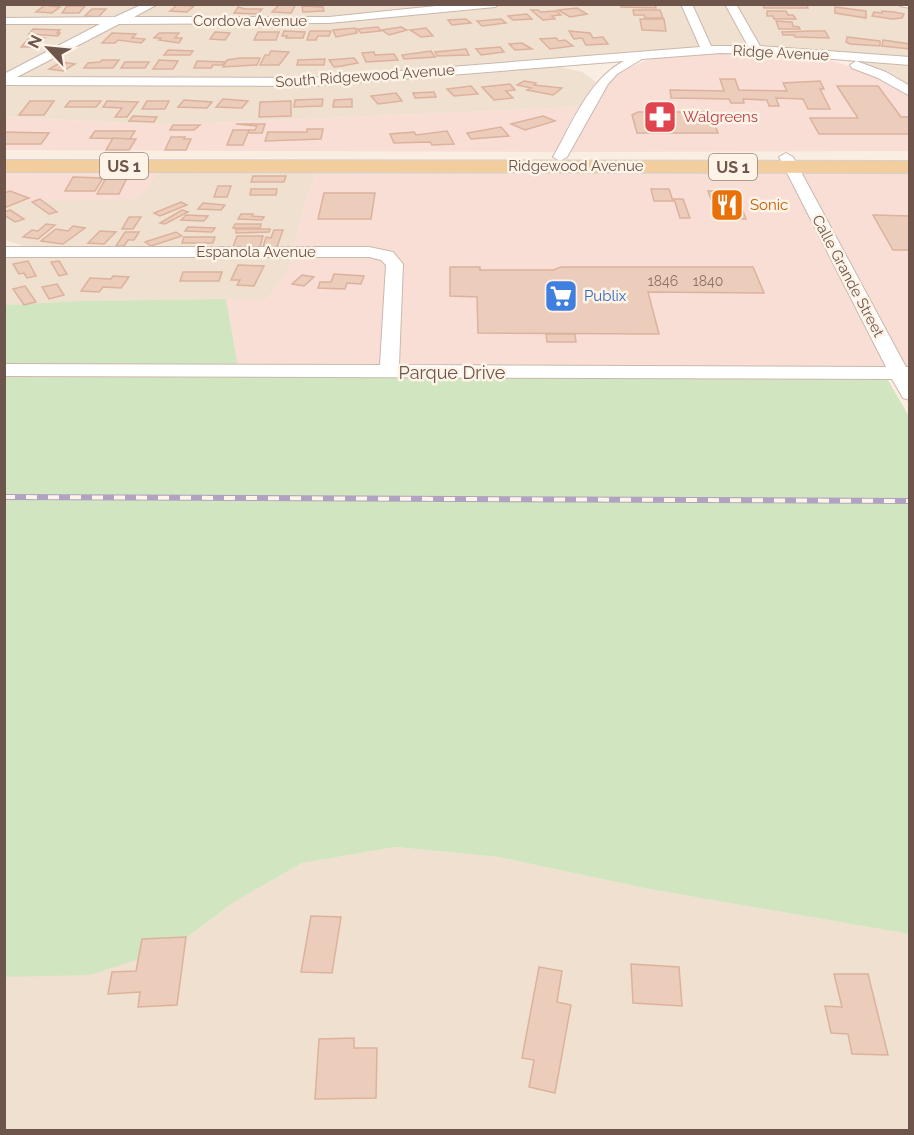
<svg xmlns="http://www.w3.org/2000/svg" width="914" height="1135" viewBox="0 0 914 1135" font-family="Raleway,sans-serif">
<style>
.residential{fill:#f0e0d0}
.commercial{fill:#f9ded5}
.green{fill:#d2e5c1}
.building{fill:#ecccbb;stroke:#dcb29d;stroke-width:1.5}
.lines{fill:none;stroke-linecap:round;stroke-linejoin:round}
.minor-casing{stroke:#cab8ac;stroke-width:2}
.major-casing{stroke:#d6cfcd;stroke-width:2}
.minor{fill:#fff;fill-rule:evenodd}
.major{fill:#f2ce9f;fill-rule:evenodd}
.rail-casing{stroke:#b0a2c0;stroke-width:6}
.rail{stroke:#fdf3e6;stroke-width:4;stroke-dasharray:11;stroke-linecap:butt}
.labels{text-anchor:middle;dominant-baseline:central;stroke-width:5;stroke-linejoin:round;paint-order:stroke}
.far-number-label{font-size:14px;fill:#8d7367}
.far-street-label{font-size:15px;fill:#6d554b;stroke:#fdf3e6}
.far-health-label{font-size:15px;fill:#be3a42;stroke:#fdf3e6;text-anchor:start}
.far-food-label{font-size:15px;fill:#c56008;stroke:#fdf3e6;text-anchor:start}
.far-shop-label{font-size:15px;fill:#366cbe;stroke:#fdf3e6;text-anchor:start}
.shield{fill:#fdf3e6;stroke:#98847a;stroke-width:1.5}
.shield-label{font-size:16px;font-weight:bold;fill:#6d554b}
.street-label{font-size:18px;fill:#6d554b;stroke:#fdf3e6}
</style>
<rect width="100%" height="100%" fill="#f9eee1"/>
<g class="residential">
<path d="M159 4 479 5 328 18 124 20Z"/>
<path d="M512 4 680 5 700 47 311 80 10 79 117 23H274L411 15Z"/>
<path d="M890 4 909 6V60L762 48 736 5Z"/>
<path d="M5 5H147L111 20 5 19Z"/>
<path d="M692 5H725L749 48 712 47Z"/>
<path d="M5 23H105L5 75Z"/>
<path d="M847 60 909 63V88L869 67Z"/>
<path d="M557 66 582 72 596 82 580 107 211 123 150 124 5 117 4 83 314 84Z"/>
<path d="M162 169 318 170 304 205 293 248H31L5 240V206Z"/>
<path d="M5 255H292L288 271 267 299 80 301 5 305Z"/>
<path d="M396 847 498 857 649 889 909 934V1130H5V977L173 948 234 902 302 863Z"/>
</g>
<g class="commercial">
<path d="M723 51 817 56 876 75 909 96V151L570 152 603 91 619 72 657 56Z"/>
<path d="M588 94 555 152 5 150V117L149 124 211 123 580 107Z"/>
<path d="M5 168 162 169 138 199 17 202 5 206Z"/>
<path d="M318 170H785L887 368 399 367 403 262 395 254 293 248 304 205Z"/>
<path d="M800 170 909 171V368H906Z"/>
<path d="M292 255H367L380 258 387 264 380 367 238 366 226 299H267L288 271Z"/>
</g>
<g class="green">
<path d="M226 299 238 366H5V305L80 301Z"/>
<path d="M5 375 886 377 910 418 909 934 649 889 498 857 396 847 302 863 234 902 173 948 90 975 5 977Z"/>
</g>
<g class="building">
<path d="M280 4H296L291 13 272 12Z"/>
<path d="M621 4H655L656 8 621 7Z"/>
<path d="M763 4H806L808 8H764Z"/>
<path d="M45 5H51L50 6 60 7 52 13 36 12Z"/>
<path d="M177 5 194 6 187 12 170 11Z"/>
<path d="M67 6H85L79 13H62Z"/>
<path d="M302 6 323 7 324 11 303 12Z"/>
<path d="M238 7 245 9H262L258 14 234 13Z"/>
<path d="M835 7 866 11V18L835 13Z"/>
<path d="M577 8 587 14 570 17 558 10Z"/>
<path d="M92 9H106L98 17 85 16Z"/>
<path d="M531 10H538L541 12 556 11 561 15 552 16 555 19 543 20Z"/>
<path d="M633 10H660L663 18H645L644 15H634Z"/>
<path d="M767 11H786L788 15H793L796 19H774L773 16H767Z"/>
<path d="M882 11 894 12 904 14 902 18 892 19 872 16 874 12 882 13Z"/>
<path d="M527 14 532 19 513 20 508 16Z"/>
<path d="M466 19 471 23 452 25 448 20Z"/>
<path d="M501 19 506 23 482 26 477 21Z"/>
<path d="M640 19H664L666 31 642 30Z"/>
<path d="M776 21 792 22 793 26 799 27 800 29H779Z"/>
<path d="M378 27 381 31 361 33 357 29Z"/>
<path d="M401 27 407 30 389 35 382 30Z"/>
<path d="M355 28 357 33 336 37 333 30Z"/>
<path d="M426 28 433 36 421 37 410 30Z"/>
<path d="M33 29 60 30 57 33H60L58 36 29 34Z"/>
<path d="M284 31 305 32 303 38H286L287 36H282Z"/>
<path d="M310 31H331L329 36H318L316 40H307Z"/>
<path d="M569 31 590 33 593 38 603 37 608 44 586 45 582 38 574 39Z"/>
<path d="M811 31H825L829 38 795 37 794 35H783L782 32Z"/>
<path d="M215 32 230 33 225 40 210 39Z"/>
<path d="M258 32H279L276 40H254Z"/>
<path d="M112 33 136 34 132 38 145 39 141 43 118 40 115 43H102Z"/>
<path d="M159 33H179L175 38H182L179 43 159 40 161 38H154Z"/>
<path d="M30 37 45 38 36 47H21Z"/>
<path d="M847 37 880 41V46L850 44 846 42Z"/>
<path d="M556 38 559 41 565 40 573 46 550 49 540 39Z"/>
<path d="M883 40 910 44V49L882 46Z"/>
<path d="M522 43 532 49 515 50 509 44Z"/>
<path d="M500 47 504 52 481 55 476 49Z"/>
<path d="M466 49 469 55 437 56 435 52Z"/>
<path d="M168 50 193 51 190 55H164Z"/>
<path d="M271 51 289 52 279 65H260L265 55H269Z"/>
<path d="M431 51 435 57 404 59 402 55Z"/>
<path d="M374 52 375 55 394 54 398 60 366 62 362 53Z"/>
<path d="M240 58H260L257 65 223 67 227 60Z"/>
<path d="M354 58 358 63 342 66 334 67 329 60Z"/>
<path d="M325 59 324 65H297L298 60Z"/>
<path d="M102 60H119L113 68H84L88 63 100 62Z"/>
<path d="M159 60 178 61 173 69H153Z"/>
<path d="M197 61 225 62 223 65H213L211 68H194Z"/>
<path d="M61 62 75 64 63 71 49 69Z"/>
<path d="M125 62H149L145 68H121Z"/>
<path d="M720 79H735L739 90 787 91 783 83 820 81 824 89H820L830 109H808L803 99 776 98 779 106H769L767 100 743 99 744 103H731L729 99 671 98 670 90 724 91Z"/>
<path d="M524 81 536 83 534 85 562 88 553 95 527 90 531 88 517 85Z"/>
<path d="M510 84 515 90 506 91 513 98 494 100 482 87Z"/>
<path d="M471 86 478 94 454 96 447 89Z"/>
<path d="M837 86H878L901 117H910V134H819L810 118H858Z"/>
<path d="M434 92 436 97 415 98 413 93Z"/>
<path d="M396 93 402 101 378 104 371 96Z"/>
<path d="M223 99 248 101 242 108 216 107Z"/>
<path d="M323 99 322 106 294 107 295 100Z"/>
<path d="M352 99V107H333L334 100Z"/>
<path d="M184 100 212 102 207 108 178 107Z"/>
<path d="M30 101H54L44 115H19Z"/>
<path d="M70 101H101L96 107H65Z"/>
<path d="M107 101 138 102 127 117H115L122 108 103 107Z"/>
<path d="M147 101H169L165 109H142Z"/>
<path d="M291 101V116L259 117 260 102Z"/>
<path d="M638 112H710L718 133H637L632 115Z"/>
<path d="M133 116 157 117 154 122 129 121Z"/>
<path d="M543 116 555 121 525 130 511 124Z"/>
<path d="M236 124H265L262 133H248L249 130H255L257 126Z"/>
<path d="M173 125H200L194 130H170Z"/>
<path d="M501 127 509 136 471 139 467 133Z"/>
<path d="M307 129H323L321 139 265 141 268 132H307Z"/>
<path d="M233 130H249L243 145H227Z"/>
<path d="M95 131H135L130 139 90 138Z"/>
<path d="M447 131 454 144 432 145 430 142 394 143 390 134 414 132 416 135Z"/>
<path d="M4 132 49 133 41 144H4Z"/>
<path d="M171 137H185L184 139H191L186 150H165Z"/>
<path d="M113 138 130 139H136L129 150H106Z"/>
<path d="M253 176H286L284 182H251Z"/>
<path d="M73 177 103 178 95 191H65Z"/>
<path d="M106 178H127L119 194H97Z"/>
<path d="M218 186H231L227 197H214Z"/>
<path d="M251 189H277L276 195H250Z"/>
<path d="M651 189H669L673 201H654Z"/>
<path d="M10 191 29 198 4 208V193Z"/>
<path d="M708 191H735L746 219H718Z"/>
<path d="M324 193H375L371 219H318Z"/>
<path d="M40 199 57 212 49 214 32 202Z"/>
<path d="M674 199H683L690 218H680Z"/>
<path d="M181 202 187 205 160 216 154 213Z"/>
<path d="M203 203 225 205 221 210 198 209Z"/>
<path d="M10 210 24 219 15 222 4 215V212Z"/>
<path d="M182 210 188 212 165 224 160 223Z"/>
<path d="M241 214H253L252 216 264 217 262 220 238 219Z"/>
<path d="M186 215 208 216 204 221 181 220Z"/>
<path d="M873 215 910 216V250H893Z"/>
<path d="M129 217H141L133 229H122Z"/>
<path d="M46 224 55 225 38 239 23 237 32 230 38 231Z"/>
<path d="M235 224H261L260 228H233Z"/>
<path d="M73 226 85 228 63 244 41 241 56 229 68 231Z"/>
<path d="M188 227 215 228 212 232 185 231Z"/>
<path d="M236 229H270L269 232 236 233Z"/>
<path d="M274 230H283L277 247H263L266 237 271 238Z"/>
<path d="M100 231 116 232 104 244 88 243Z"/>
<path d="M125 232H139L134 240H128L124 246H116Z"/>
<path d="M176 232 182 236 151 246 145 242Z"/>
<path d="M237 236H263L260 247H233Z"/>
<path d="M184 237H215L213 243H182Z"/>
<path d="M28 261 36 276 27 278 24 273 19 274 13 264Z"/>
<path d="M59 261 67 274 59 276 51 262Z"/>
<path d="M238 265 264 266 254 286 237 285 240 280H231Z"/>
<path d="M450 267H480V270H553L561 267H753L764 293 648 292 659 334 478 333 477 297 450 296Z"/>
<path d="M183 272H222L219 281H180Z"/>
<path d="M334 274 364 276 361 284 347 283 345 289 318 288 320 282H331Z"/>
<path d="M302 275 314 277 304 286 292 284Z"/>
<path d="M113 276 129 277 121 288 103 287 99 292 81 291 90 278 111 279Z"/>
<path d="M57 284 64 295 49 299 42 287Z"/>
<path d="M25 286 36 302 24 305 13 289Z"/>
<path d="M546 334H575L576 342H547Z"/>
<path d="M311 916 341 917 332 973 301 972Z"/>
<path d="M186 937 177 1005 138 1007 140 992 108 994 112 972 136 971 142 939Z"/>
<path d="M631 964 679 967 682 1006 633 1003Z"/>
<path d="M539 967 562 971 557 1002 571 1005 555 1093 529 1087 534 1060 522 1058Z"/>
<path d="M834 974H868L888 1055 852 1054 848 1034 831 1033 825 1006 842 1007Z"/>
<path d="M354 1038V1048H377L376 1098 315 1099 319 1039Z"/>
</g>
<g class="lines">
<defs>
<g id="minor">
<path d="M143 4H158L134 17H329L455 4H500L495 7 329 23 119 24 17 77 312 78 700 47 681 4H692L711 46H748L725 4H736L760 46 910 57V65L769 54 721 53 642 59 617 74 608 84 567 157 560 161 553 157C572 124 589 79 624 61L312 86 4 85V74L100 24H4V18L115 17Z"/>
<path d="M899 4H910V8L900 6Z"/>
<path d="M856 61 886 72 910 86V96L878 78 852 68 850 65Z"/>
<path d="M786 153 793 157 906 367H910V400L903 398 892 379 4 376V364L380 365 386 265 381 260 369 257H4V247H369L393 252 403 264 399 365 886 367 779 157Z"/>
</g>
<path id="major" d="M4 160 910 161V173L4 172Z"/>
</defs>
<use href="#minor" class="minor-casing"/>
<use href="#major" class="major-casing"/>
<use href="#minor" class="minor"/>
<use href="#major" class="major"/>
<defs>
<path id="rail" d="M4 497 910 501"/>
</defs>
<use href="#rail" class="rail-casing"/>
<use href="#rail" class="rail"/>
</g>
<defs>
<symbol id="pharmacy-square" viewBox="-11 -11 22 22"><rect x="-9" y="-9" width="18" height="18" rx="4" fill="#e0444e" stroke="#fdf3e6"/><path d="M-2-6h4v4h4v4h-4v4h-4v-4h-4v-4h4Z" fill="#fff"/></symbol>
<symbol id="restaurant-square" viewBox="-11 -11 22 22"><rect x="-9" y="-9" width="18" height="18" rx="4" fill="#e8710a" stroke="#fdf3e6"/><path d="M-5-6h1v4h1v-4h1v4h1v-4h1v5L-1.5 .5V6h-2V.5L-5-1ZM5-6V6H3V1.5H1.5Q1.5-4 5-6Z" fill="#fff"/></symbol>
<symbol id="supermarket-square" viewBox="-11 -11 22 22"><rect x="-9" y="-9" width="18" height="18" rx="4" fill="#3f7fe0" stroke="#fdf3e6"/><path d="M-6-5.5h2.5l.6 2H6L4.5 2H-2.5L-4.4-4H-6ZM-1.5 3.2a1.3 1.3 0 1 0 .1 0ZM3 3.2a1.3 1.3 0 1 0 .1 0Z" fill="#fff"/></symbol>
</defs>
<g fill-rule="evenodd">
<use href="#pharmacy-square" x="641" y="98" width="38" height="38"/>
<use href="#restaurant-square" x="708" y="186" width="38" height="38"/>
<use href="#supermarket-square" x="542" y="277" width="38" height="38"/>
</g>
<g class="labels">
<g class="far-number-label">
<text x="663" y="281">1846</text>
<text x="708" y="281">1840</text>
</g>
<g class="far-street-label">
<text x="250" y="21">Cordova Avenue</text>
<text transform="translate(781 53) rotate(3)">Ridge Avenue</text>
<text transform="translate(365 76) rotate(-4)">South Ridgewood Avenue</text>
<text x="576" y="166">Ridgewood Avenue</text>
<text x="256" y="252">Espanola Avenue</text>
<text transform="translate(848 276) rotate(62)">Calle Grande Street</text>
</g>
<g class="far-health-label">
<text x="683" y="117">Walgreens</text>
</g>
<g class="far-food-label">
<text x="750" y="205">Sonic</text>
</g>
<g class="far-shop-label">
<text x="584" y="296">Publix</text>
</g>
<g class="shield">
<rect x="100" y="153" width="48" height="26" rx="4.5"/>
<rect x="709" y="154" width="48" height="26" rx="4.5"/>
</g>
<g class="shield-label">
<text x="124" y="166">US 1</text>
<text x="733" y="167">US 1</text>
</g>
<g class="street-label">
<text x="452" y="372">Parque Drive</text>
</g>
</g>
<rect width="914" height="1135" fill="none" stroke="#6d554b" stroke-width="12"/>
<g transform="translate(48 48) rotate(296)" stroke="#fdf3e6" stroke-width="4.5" paint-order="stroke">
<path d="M0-4.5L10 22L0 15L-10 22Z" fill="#6d554b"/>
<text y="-9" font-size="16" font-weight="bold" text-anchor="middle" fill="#6d554b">N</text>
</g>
</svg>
